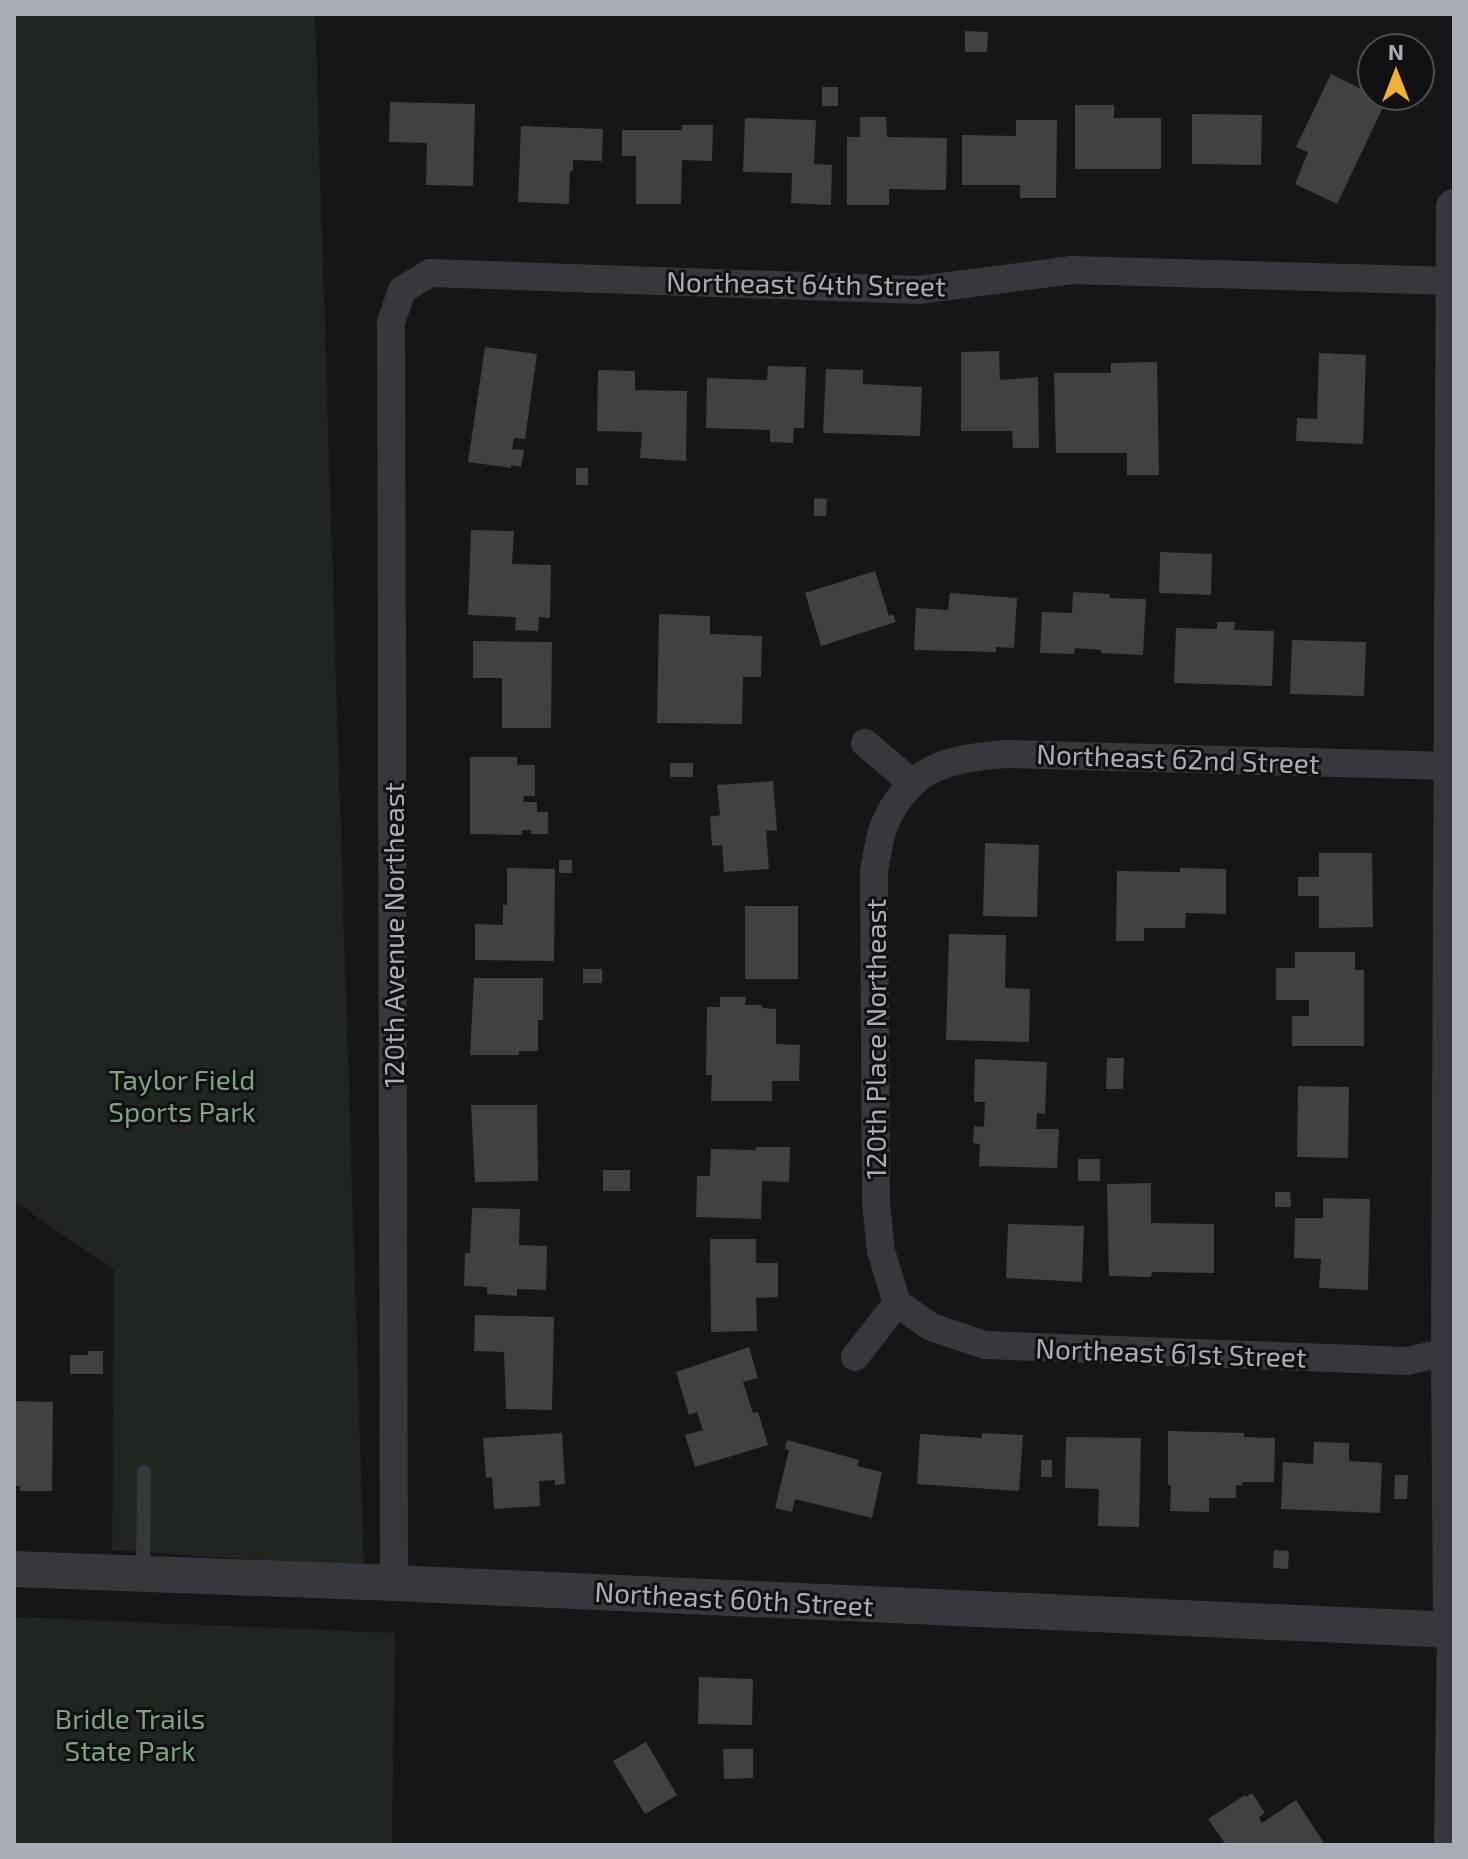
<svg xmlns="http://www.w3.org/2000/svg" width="1468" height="1859" viewBox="0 0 1468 1859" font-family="'Exo 2',sans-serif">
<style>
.green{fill:#1e261f}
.building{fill:#404145}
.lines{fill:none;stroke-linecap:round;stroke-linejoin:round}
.service{stroke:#37383d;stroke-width:14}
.minor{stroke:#37383d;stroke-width:28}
.tertiary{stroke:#37383d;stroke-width:36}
.labels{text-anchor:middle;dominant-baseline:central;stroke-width:6;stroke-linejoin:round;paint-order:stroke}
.street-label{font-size:28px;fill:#a8adb8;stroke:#111113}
.park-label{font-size:28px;fill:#7fa381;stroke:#111113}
</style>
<rect width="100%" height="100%" fill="#161618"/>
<g class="green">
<path d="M14 14H315L364 1567 112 1550 114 1270 14 1201Z"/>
<path d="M14 1617 395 1633 392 1845H14Z"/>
</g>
<g class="building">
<path d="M965 31 988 32 987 52H965Z"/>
<path d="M1331 74 1386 101 1337 204 1295 184 1308 152 1296 147Z"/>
<rect x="822" y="87" width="16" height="19"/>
<path d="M1381 96H1413L1406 110Z"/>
<path d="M390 102 475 104 473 186 426 185 427 143 389 142Z"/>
<path d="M1075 105H1114V118H1161V169H1075Z"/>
<path d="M1192 114 1262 115 1261 165 1192 164Z"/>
<path d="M860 117H886L887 137 947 138 946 190 889 189V205H847V137H860Z"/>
<path d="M745 118 816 120 814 164 832 165 831 205 791 203 792 173 743 172Z"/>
<path d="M1016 120H1057L1056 198H1020V185H962V135L1016 136Z"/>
<path d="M682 125H713L712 161 682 160 681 204H636V156H622V130H682Z"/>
<path d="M521 126 603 129 602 161 573 160V171H570L569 204 518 202Z"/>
<path d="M485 347 537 354 525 439 514 438 512 449 524 450 521 467 511 465V468L468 462Z"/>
<path d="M999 351 1000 380 1038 377 1039 448H1013L1012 431H961V352Z"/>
<path d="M1319 353 1366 355 1363 444 1296 441 1297 418 1317 419Z"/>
<path d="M1157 362 1159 475H1127V453H1056L1054 373H1111V363Z"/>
<path d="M768 366 806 367 804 428H794L793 443 770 442V430L706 428 707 378 767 380Z"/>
<path d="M826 369 863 370V384L922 387 920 436 823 433Z"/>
<path d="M598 370 635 371V390L687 391 686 461 640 458 642 432 597 431Z"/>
<rect x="576" y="468" width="12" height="17"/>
<path d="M814 498 827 499 826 516H814Z"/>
<path d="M471 530 514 531 512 564 551 565 550 618 539 617 538 631 515 630 516 617 468 615Z"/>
<path d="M1160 552 1212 554 1211 595 1159 593Z"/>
<path d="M875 571 889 616 893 614 896 622 821 646 805 593Z"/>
<path d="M1073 592 1110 594 1109 598 1146 599 1143 655 1101 653V650L1075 648 1074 654 1040 653 1042 612 1072 613Z"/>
<path d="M950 593 1017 598 1014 648 996 647V652L914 650 916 608 948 610Z"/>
<path d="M659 614 710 616V634L762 636 761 677H743L742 724 657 723Z"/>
<path d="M1217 622H1235L1234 630 1274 631 1272 686 1174 683 1176 628 1217 629Z"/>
<path d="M1292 640 1366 642 1364 696 1290 694Z"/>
<path d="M473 641 552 642 551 728H502V678H473Z"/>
<path d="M470 757H517V765H535V796H524L523 802H537V812H548V834H531V830H522V835L470 834Z"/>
<rect x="670" y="763" width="23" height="14"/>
<path d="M773 781 777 830 766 831 769 869 724 872 722 845 712 846 710 817 720 815 717 785Z"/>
<path d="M985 843 1039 845 1037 917 983 916Z"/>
<path d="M1319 853H1372L1373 927 1319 928V896H1298V877H1319Z"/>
<rect x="559" y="860" width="13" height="13"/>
<path d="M507 868 555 869 554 961 475 960V924L503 925V905H507Z"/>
<path d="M1180 868 1226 869V914L1186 913 1185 928H1144V941H1116L1117 871 1180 872Z"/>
<rect x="745" y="906" width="53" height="73"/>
<path d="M949 934 1006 935 1005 988 1030 989 1029 1042 946 1040Z"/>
<path d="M1295 952H1355V970H1364V1046H1292V1016H1309V1000H1276V968H1295Z"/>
<rect x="583" y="969" width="19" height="14"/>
<path d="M474 978H543V1020H538V1051H519V1055H470Z"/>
<path d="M720 997H746L745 1005H762V1008L776 1009V1044L800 1045 799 1081H772V1101H711L712 1075H706L707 1007H720Z"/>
<path d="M1107 1058H1124L1123 1089H1106Z"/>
<path d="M975 1059 1047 1062 1045 1114 1037 1113 1036 1129H1059L1057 1168 979 1166 980 1144 973 1143 974 1126 984 1127 985 1102H974Z"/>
<path d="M1298 1086 1349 1087 1348 1158 1297 1157Z"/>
<path d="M471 1105H537L538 1181 475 1182Z"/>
<path d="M756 1147H790L789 1182 762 1181 761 1219 696 1217 697 1176H710L711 1149 756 1150Z"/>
<rect x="1078" y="1159" width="22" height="22"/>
<rect x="603" y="1170" width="27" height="21"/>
<path d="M1151 1183V1223L1214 1224V1273L1152 1272 1151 1277 1109 1276 1107 1184Z"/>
<path d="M1275 1192H1290L1291 1207H1275Z"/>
<path d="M1323 1198 1370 1199 1368 1290 1319 1288 1321 1259 1294 1258 1295 1218H1323Z"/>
<path d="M472 1208 520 1209 519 1245 547 1246 546 1290 517 1289V1296L487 1294V1287L464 1286 465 1253H470Z"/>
<path d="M1008 1224 1084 1226 1082 1282 1006 1278Z"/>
<path d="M710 1239H756V1263H778V1297L756 1298 757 1331 711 1332Z"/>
<path d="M475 1315 554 1317 552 1410 506 1409 504 1352 474 1351Z"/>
<path d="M749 1347 758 1378 743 1382 753 1413 758 1412 768 1445 695 1467 685 1435 703 1430 697 1412 689 1415 676 1372Z"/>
<path d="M88 1351H103V1374H70V1355H88Z"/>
<path d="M14 1401 53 1402 52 1491H20V1486H14Z"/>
<path d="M1168 1431 1244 1433V1437L1275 1438 1274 1482H1242V1485H1236V1498H1209V1512L1170 1511 1171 1485H1168Z"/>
<path d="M562 1433 565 1484 555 1485V1480L539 1481 540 1506 494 1509 492 1477 486 1478 483 1438Z"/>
<path d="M982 1433 1023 1435 1019 1491 917 1484 920 1434 982 1438Z"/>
<path d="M1066 1437 1141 1438 1139 1527 1098 1526 1099 1489 1065 1488Z"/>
<path d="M787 1440 859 1460 857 1466 882 1472 872 1518 795 1499 792 1512 775 1508 789 1450 785 1449Z"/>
<path d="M1314 1442 1349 1443V1461L1382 1463 1380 1513 1281 1509 1283 1462 1313 1464Z"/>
<rect x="1041" y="1460" width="11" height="17"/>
<path d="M1395 1475H1408L1407 1499H1394Z"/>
<path d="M1274 1550 1289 1551 1288 1569 1273 1568Z"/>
<path d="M699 1677 753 1679 752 1725 698 1724Z"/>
<path d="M646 1742 677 1795 645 1814 613 1761Z"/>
<path d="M723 1749H753V1778L724 1779Z"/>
<path d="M1252 1793 1265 1813 1259 1817 1262 1823 1296 1800 1324 1843 1320 1845H1226L1208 1819 1245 1795 1246 1797Z"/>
</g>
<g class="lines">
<path class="service" d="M143 1572 144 1472"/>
<g class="minor">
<path d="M865 743 911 782"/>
<path d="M897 1303 881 1251 876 1203 874 871C877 856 879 837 885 823 911 766 948 759 1005 754L1451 766"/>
<path d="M897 1303 931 1327 985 1345 1408 1361 1454 1350"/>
<path d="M855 1357 897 1303"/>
<path d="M394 1583 391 322 402 290 430 273 918 290 1072 270 1454 281"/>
<path d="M1448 1845 1451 1630"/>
</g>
<g class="tertiary">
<path d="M14 1569 394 1583 1454 1630"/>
<path d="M1451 1630 1449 1351 1454 207"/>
</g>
</g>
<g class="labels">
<g class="street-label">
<text transform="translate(806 283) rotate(1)">Northeast 64th Street</text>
<text transform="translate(1178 758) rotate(2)">Northeast 62nd Street</text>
<text transform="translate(393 935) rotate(-90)">120th Avenue Northeast</text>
<text transform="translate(875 1039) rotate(-90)">120th Place Northeast</text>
<text transform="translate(1171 1352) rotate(2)">Northeast 61st Street</text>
<text transform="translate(734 1598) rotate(3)">Northeast 60th Street</text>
</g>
<g class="park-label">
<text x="182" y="1079">Taylor Field<tspan x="182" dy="32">Sports Park</tspan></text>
<text x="130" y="1718">Bridle Trails<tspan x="130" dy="32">State Park</tspan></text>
</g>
</g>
<rect width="1468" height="1859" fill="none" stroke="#a8adb8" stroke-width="32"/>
<g transform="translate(1396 72)"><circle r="38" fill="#111113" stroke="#4d4f55" stroke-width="2"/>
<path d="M0-6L14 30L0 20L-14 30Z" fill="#f2b134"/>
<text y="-12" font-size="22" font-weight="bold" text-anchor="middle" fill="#a8adb8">N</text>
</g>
</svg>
